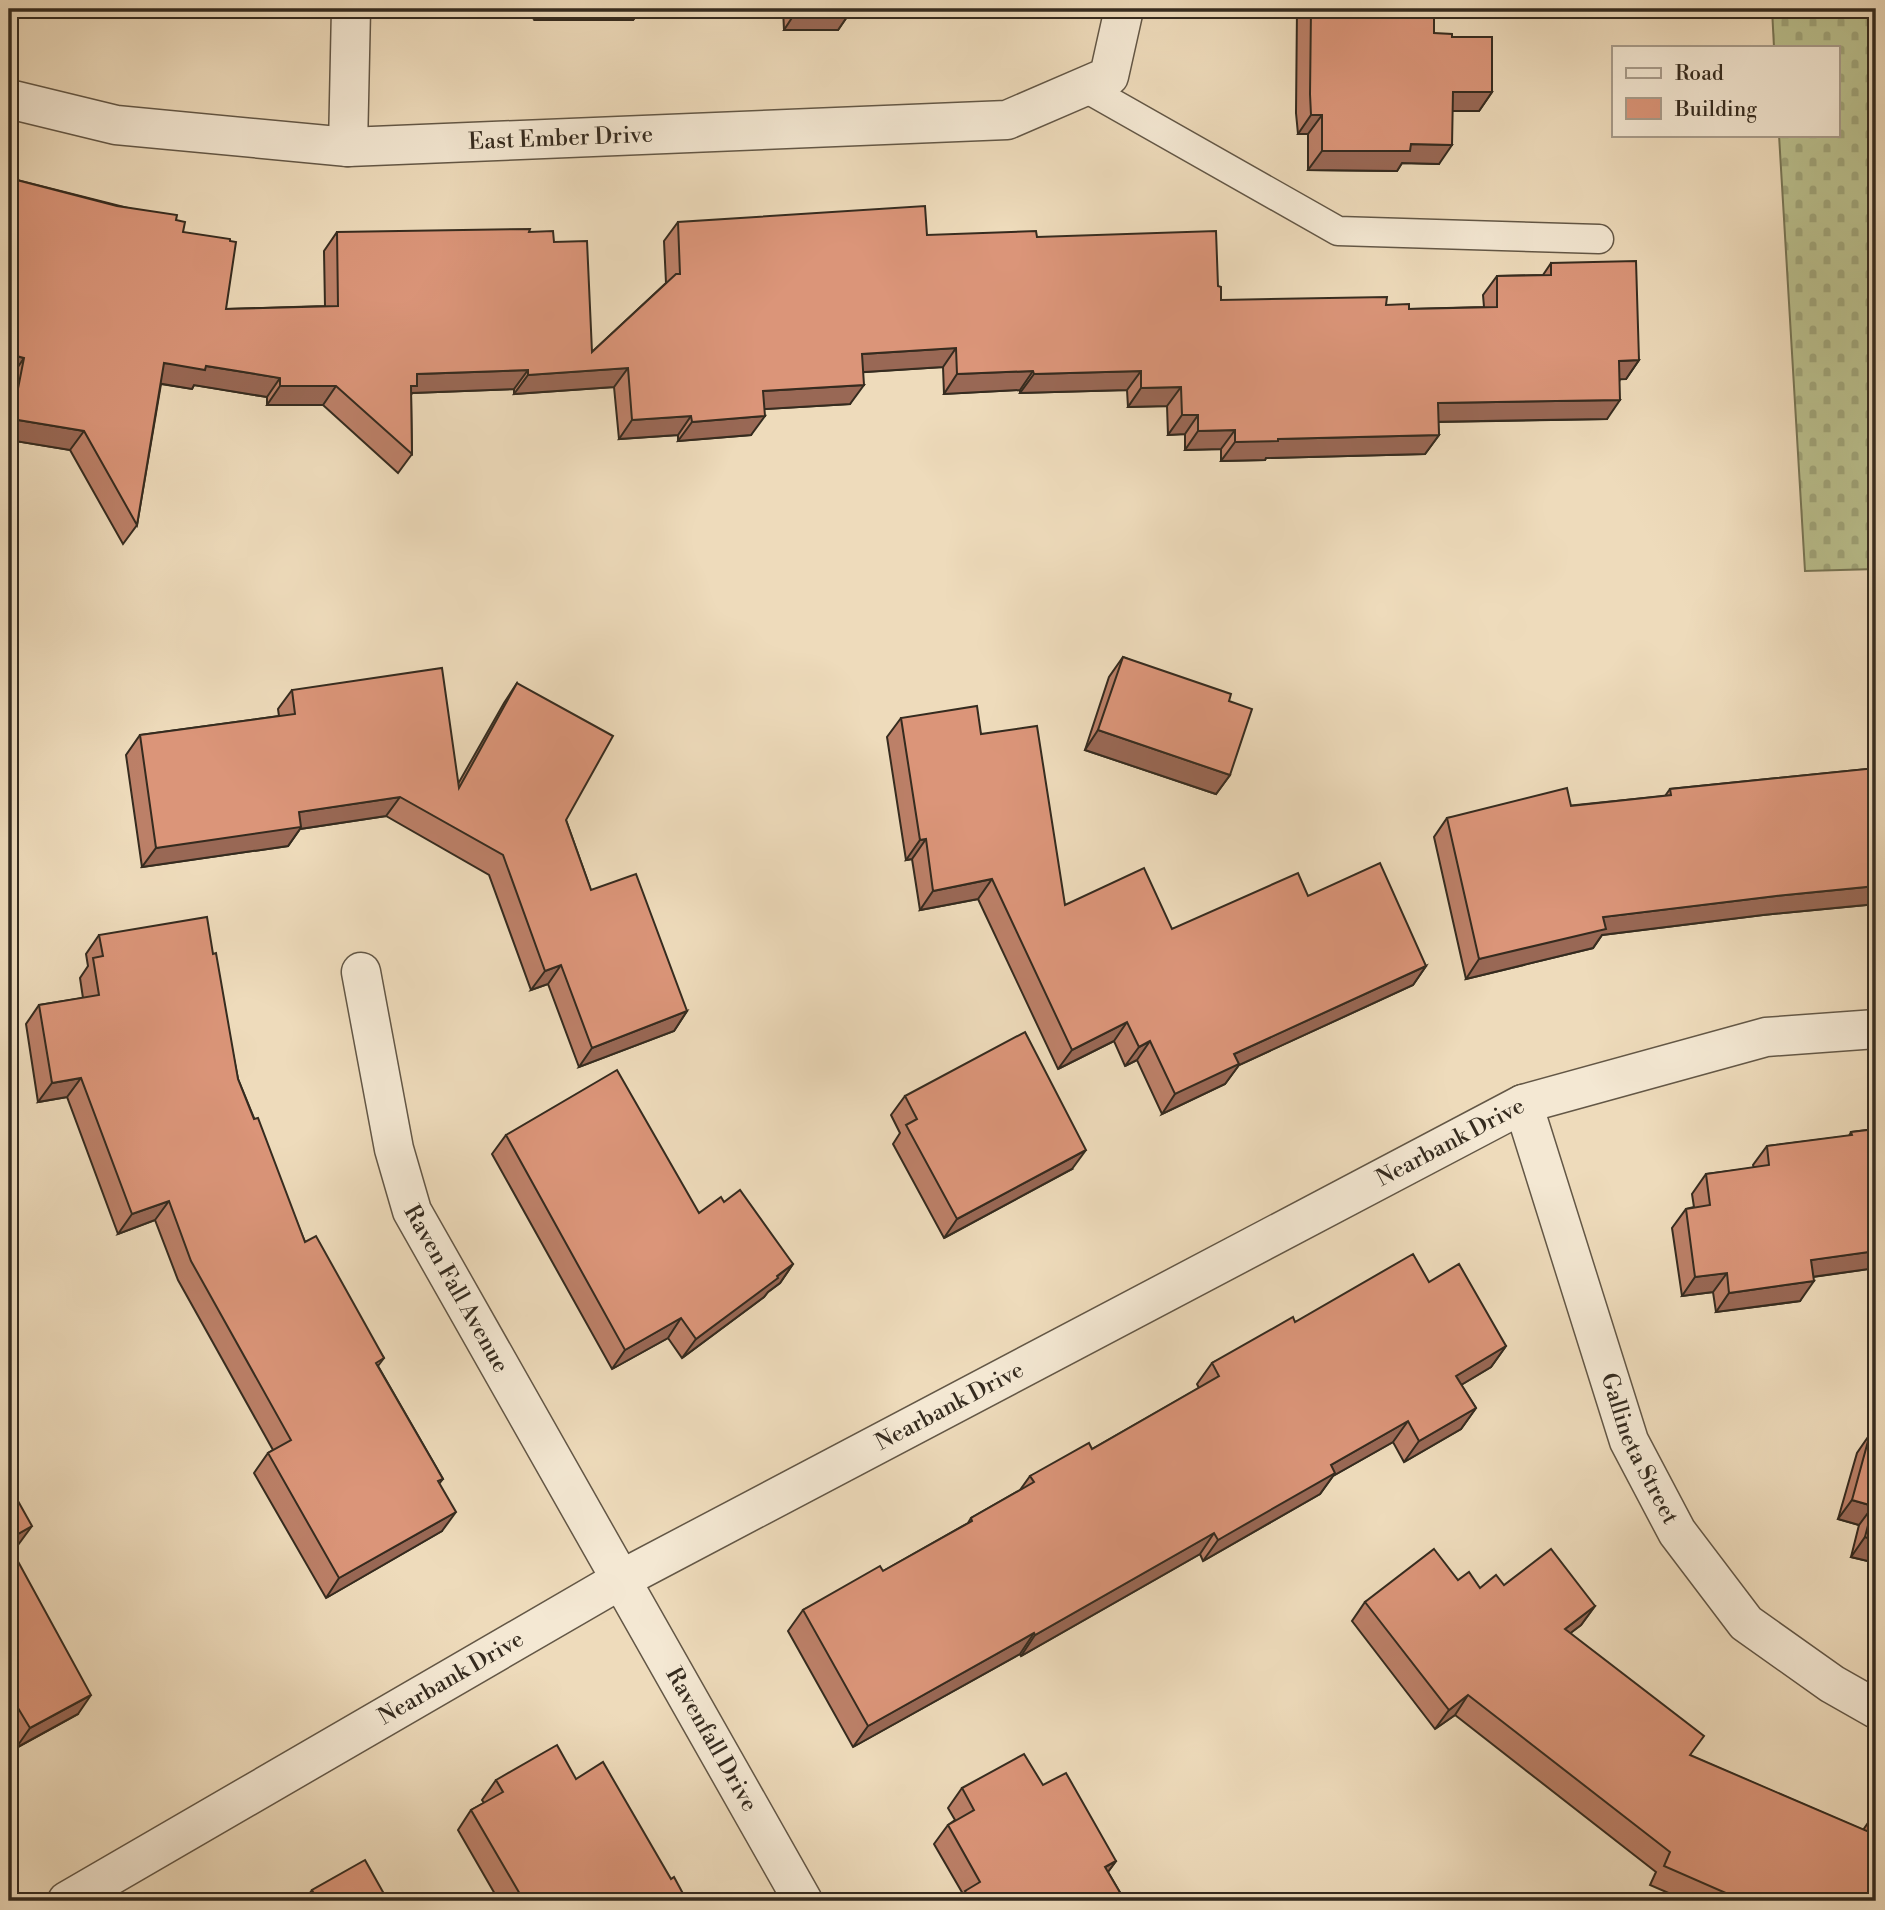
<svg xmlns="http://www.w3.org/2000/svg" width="1885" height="1910" viewBox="0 0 1885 1910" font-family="'Libre Bodoni',serif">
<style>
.cemetery{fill:url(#cemetery-stones);stroke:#787656;stroke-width:2}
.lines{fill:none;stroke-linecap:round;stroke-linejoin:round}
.lane-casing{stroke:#635746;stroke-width:31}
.street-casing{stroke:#635746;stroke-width:41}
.lane{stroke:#f4e8d3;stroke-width:28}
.street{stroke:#f4e8d3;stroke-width:38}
.wall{fill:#bc8068;stroke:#352b1f;stroke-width:2}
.shaded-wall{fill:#996855;stroke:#352b1f;stroke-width:2}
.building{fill:#db9579;stroke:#352b1f;stroke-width:2}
.labels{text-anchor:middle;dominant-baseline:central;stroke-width:5;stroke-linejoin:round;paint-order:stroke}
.street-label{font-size:23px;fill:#352b1f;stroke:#f4e8d3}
</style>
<defs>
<pattern id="cemetery-stones" width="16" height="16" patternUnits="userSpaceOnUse" patternTransform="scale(1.75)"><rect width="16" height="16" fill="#bac08e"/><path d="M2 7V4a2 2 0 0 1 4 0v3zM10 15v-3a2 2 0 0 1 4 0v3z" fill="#a0a57a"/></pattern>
</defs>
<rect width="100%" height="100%" fill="#eedbbb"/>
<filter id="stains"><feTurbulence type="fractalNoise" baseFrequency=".00286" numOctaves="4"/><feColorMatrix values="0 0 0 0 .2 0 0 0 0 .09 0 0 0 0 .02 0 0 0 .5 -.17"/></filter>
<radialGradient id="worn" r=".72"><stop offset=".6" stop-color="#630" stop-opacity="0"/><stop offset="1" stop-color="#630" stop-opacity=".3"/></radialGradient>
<path class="cemetery" d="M1772 9H1876V569L1805 571 1779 135H1838V47H1774Z"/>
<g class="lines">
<defs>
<path id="lane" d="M1084 87 1338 231 1599 239"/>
<g id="street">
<path id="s1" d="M9 99 116 125 348 147 1007 120 1109 76 1124 9"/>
<path d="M348 147 351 9"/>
<path id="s2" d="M361 972 394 1149 412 1211 803 1901"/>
<path id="s3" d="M1523 1104 1629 1441 1677 1532 1746 1623 1832 1684 1876 1709"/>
<path id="s4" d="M67 1901 622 1579 1523 1104 1766 1037 1876 1029"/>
</g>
</defs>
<use href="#lane" class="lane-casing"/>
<use href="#street" class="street-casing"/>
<use href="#lane" class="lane"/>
<use href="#street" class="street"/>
</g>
<g class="wall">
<path d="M522 9H642L633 20H535Z"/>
<path d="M783 9H934L930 12 851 11 838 30H784Z"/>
<path d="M1297 9H1434V33L1452 37 1492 92 1479 111H1452L1439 164 1402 163 1397 171 1308 170V134H1298L1296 113Z"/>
<path d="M9 178 176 220 226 309 325 306 324 251 337 232H529L554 242 592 352 666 283 664 241 678 222 927 235 1037 237 1218 286 1221 300 1386 305 1409 309 1484 307 1483 295 1497 276 1543 275 1551 263 1639 360 1626 379H1620L1607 419 1438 422 1439 435 1425 454 1266 458 1265 460 1221 461V449L1185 450V434L1168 435 1167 406 1128 407 1127 390 1020 393V390L944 394 943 367 863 372 850 404 764 409 751 435 678 441V435L619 439 614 387 514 394V389L412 393 411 395 412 454 398 473 323 405H267V397L194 385 192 389 161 384 137 525 123 544 70 450 9 440V387L11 377H9Z"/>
<path d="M1123 657 1229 701 1230 775 1216 794 1085 750 1109 677Z"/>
<path d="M517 683 591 890 687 1011 674 1031 579 1067 548 984 531 990 489 875 386 816 300 829 288 846 142 867 126 755 140 735 279 716 278 709 292 690 458 784 504 703Z"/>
<path d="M901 718 981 734 1065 905 1172 929 1308 896 1426 966 1413 985 1239 1065 1225 1084 1162 1114 1137 1060 1125 1066 1114 1041 1058 1069 978 899 920 910 912 859 906 860 887 737Z"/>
<path d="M1876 768V904L1763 915 1602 935 1593 948 1466 979 1434 837 1447 818 1665 796 1670 789Z"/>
<path d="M99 935 213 954 238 1079 305 1242 384 1358 378 1366 443 1479 439 1484 442 1531 326 1598 254 1473 268 1453 273 1450 178 1280 155 1220 118 1234 67 1097 38 1102 26 1024 39 1005 83 998 80 978 88 966 86 954Z"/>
<path d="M905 1096 1072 1169 944 1238 893 1144 900 1133 891 1115Z"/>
<path d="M1876 1129V1268L1813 1277 1800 1301 1716 1312 1713 1292 1682 1296 1672 1228 1686 1209 1694 1207 1692 1194 1706 1174 1754 1168 1753 1165 1767 1146 1849 1136 1851 1132Z"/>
<path d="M506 1135 699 1213 724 1202 793 1264 780 1283 768 1292 764 1297 682 1358 668 1338 612 1369 492 1154Z"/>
<path d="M1429 1282 1506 1346 1491 1367 1461 1385 1476 1408 1461 1429 1404 1462 1393 1442 1333 1476 1320 1494 1203 1561 1200 1554 1021 1656 1020 1654 853 1747 788 1631 803 1610 883 1571 968 1523 971 1518 1020 1490 1030 1476 1092 1449 1199 1388 1197 1384 1212 1363 1295 1322Z"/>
<path d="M1870 1434 1876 1435V1563L1851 1557 1859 1525 1838 1519 1857 1453Z"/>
<path d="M9 1485 18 1545 11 1549 78 1714 16 1748 9 1734Z"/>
<path d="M1458 1580 1480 1588 1504 1585 1595 1606 1581 1625 1570 1633 1691 1756 1863 1830 1874 1814 1876 1901H1687L1650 1885 1656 1872 1455 1715 1435 1729 1352 1621 1365 1602Z"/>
<path d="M576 1779 671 1879 687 1901H499L458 1830 471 1810 484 1803 482 1800 496 1780Z"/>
<path d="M1043 1785 1116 1861 1108 1872 1125 1901H958L963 1894 934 1844 948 1825 955 1820 948 1808 962 1788Z"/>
<path d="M312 1890 388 1901H304Z"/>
</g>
<g class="shaded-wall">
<path d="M543 9H642L633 20H535Z"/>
<path d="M840 9H934L930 12 851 11 838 30H784L797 10Z"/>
<path d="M1453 92H1492L1479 111H1439Z"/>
<path d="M1311 115H1322L1308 134H1298Z"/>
<path d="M1411 144 1452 145 1439 164 1402 163 1397 171 1308 170 1322 151Z"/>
<path d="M956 348 943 367 849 373 862 354Z"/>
<path d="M9 354 24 358 11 377H9Z"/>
<path d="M1639 360 1626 379 1606 380 1619 361Z"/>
<path d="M164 363 206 366 280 378 267 397 194 385 192 389 151 382Z"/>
<path d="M628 368 614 387 514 394 528 375Z"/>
<path d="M528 370 514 389 412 393 404 405H397L417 374Z"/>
<path d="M1033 371 1020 390 944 394 957 374Z"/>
<path d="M1141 371 1127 390 1020 393 1034 374Z"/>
<path d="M864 385 850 404 750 410 763 391Z"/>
<path d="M280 386H336L323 405H267Z"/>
<path d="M1181 387 1167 406 1128 407 1141 388Z"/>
<path d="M1620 400 1607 419 1425 422 1438 403Z"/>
<path d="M1182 415H1198L1185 434 1168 435Z"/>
<path d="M691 416 678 435 619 439 632 420Z"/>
<path d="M765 416 751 435 678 441 692 422Z"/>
<path d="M12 419 84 431 70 450 9 440V423Z"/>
<path d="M1235 430 1221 449 1185 450 1198 431Z"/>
<path d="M1439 435 1425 454 1266 458 1265 460 1221 461 1235 442 1278 439Z"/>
<path d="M1098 730 1230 775 1216 794 1085 750Z"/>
<path d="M400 797 386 816 300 829 288 846 142 867 156 848 299 812Z"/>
<path d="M926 839 912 859 906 860 920 840Z"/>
<path d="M992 879 978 899 920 910 933 891Z"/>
<path d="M1876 886V904L1763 915 1602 935 1593 948 1466 979 1479 959 1603 917 1776 896Z"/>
<path d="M561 965 548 984 531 990 545 971Z"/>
<path d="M1426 966 1413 985 1239 1065 1225 1084 1162 1114 1175 1094 1234 1054Z"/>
<path d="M687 1011 674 1031 579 1067 592 1048Z"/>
<path d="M1127 1022 1114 1041 1058 1069 1072 1050Z"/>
<path d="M1150 1041 1137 1060 1125 1066 1139 1047Z"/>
<path d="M81 1078 67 1097 38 1102 52 1083Z"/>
<path d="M1086 1150 1072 1169 944 1238 957 1219Z"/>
<path d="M169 1201 155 1220 118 1234 132 1214Z"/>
<path d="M1876 1251V1268L1797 1279 1811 1260Z"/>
<path d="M793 1264 780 1283 768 1292 764 1297 682 1358 696 1339Z"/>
<path d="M1727 1273 1713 1292 1682 1296 1695 1277Z"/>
<path d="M1814 1281 1800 1301 1716 1312 1729 1293Z"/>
<path d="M681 1318 668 1338 612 1369 625 1350Z"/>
<path d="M1506 1346 1491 1367 1441 1397 1456 1376Z"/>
<path d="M1476 1408 1461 1429 1404 1462 1419 1441Z"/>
<path d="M1408 1421 1393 1442 1333 1476 1320 1494 1203 1561 1218 1540 1331 1465Z"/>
<path d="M1852 1500 1873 1506 1859 1525 1838 1519Z"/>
<path d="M456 1512 442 1531 326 1598 339 1578Z"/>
<path d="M32 1526 18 1545 9 1550V1539Z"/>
<path d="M1214 1533 1200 1554 1021 1656 1035 1635Z"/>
<path d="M1865 1537 1876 1540V1563L1851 1557Z"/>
<path d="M1595 1606 1581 1625 1551 1648 1565 1629Z"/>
<path d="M1034 1633 1020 1654 853 1747 868 1726Z"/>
<path d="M91 1695 78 1714 16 1748 30 1728Z"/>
<path d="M1468 1695 1455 1715 1435 1729 1449 1710Z"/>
<path d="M18 1708 9 1722V1713Z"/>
<path d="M1116 1861 1102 1880 1105 1867Z"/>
</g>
<g class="building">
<path d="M797 9H852V11L797 10Z"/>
<path d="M1311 9H1434V33L1452 34V37H1492V92H1453L1452 145 1411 144 1410 151H1322V115H1311L1310 94Z"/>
<path d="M9 178 117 206 177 215 176 220 185 222 183 232 230 239V241L236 242 226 309 338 306 337 232 530 229 529 232 553 231 554 242 587 241 592 352 676 274H680L678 222 925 206 927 235 1036 231 1037 237 1216 231 1218 286 1221 287V300L1387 297 1386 305 1409 304V309L1497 307V276L1551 275V263L1636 261 1639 360 1619 361 1620 400 1438 403 1439 435 1278 439V441L1235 442V430L1198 431V415H1182L1181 387 1141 388V371L1034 374 1033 371 957 374 956 348 862 354 864 385 763 391 765 416 692 422 691 416 632 420 628 368 528 375V370L417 374V386H411L412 454 336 386H280V378L206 366 205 370 164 363 137 525 84 431 12 419 24 358 9 354Z"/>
<path d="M1123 657 1231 694 1229 701 1252 709 1230 775 1098 730Z"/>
<path d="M442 668 459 788 517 683 613 736 566 820 591 890 636 874 687 1011 592 1048 561 965 545 971 503 855 400 797 299 812 301 827 156 848 140 735 295 714 292 690Z"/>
<path d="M977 706 981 734 1037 726 1065 905 1144 868 1172 929 1298 873 1308 896 1380 863 1426 966 1234 1054 1239 1064 1175 1094 1150 1041 1139 1047 1127 1022 1072 1050 992 879 933 891 926 839 920 840 901 718Z"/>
<path d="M1876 768V886L1776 896 1603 917 1606 929 1479 959 1447 818 1567 788 1571 806 1671 795 1670 789Z"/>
<path d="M207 917 213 954 216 953 238 1079 254 1119 258 1118 305 1242 316 1236 384 1358 376 1363 443 1479 438 1481 456 1512 339 1578 268 1453 291 1440 191 1261 169 1201 132 1214 81 1078 52 1083 39 1005 99 995 93 958 103 956 99 935Z"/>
<path d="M1025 1032 1086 1150 957 1219 906 1125 917 1119 905 1096Z"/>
<path d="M617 1070 699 1213 721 1197 724 1202 740 1190 793 1264 777 1276 778 1278 696 1339 681 1318 625 1350 506 1135Z"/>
<path d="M1876 1129V1251L1811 1260 1814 1281 1729 1293 1727 1273 1695 1277 1686 1209 1710 1205 1706 1174 1769 1165 1767 1146 1852 1135 1851 1132Z"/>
<path d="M1413 1254 1429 1282 1459 1264 1506 1346 1456 1376 1476 1408 1419 1441 1408 1421 1331 1465 1335 1473 1218 1540 1214 1533 1035 1635 1034 1633 868 1726 803 1610 880 1566 883 1571 972 1521 971 1518 1034 1482 1030 1476 1089 1443 1092 1449 1219 1376 1212 1363 1293 1317 1295 1322Z"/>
<path d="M1870 1434 1876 1435V1540L1865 1537 1873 1506 1852 1500Z"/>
<path d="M9 1485 32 1526 9 1539Z"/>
<path d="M9 1545 91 1695 30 1728 18 1708 9 1713Z"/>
<path d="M1434 1549 1458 1580 1469 1572 1480 1588 1496 1575 1504 1585 1551 1549 1595 1606 1565 1629 1704 1736 1690 1755 1869 1832 1874 1814H1876V1901H1744L1664 1866 1670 1852 1468 1695 1449 1710 1365 1602Z"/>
<path d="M557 1745 576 1779 603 1762 671 1879 674 1877 687 1901H524L471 1810 503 1792 496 1780Z"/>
<path d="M1024 1754 1043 1785 1066 1773 1116 1861 1105 1867 1125 1901H971L965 1891 980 1882 948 1825 974 1810 962 1788Z"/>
<path d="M365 1860 388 1901H317L312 1890Z"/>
</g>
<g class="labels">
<g class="street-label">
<text stroke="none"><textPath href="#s1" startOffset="556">East Ember Drive</textPath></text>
<text stroke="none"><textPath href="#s4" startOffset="1578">Nearbank Drive</textPath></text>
<text stroke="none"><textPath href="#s2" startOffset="334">Raven Fall Avenue</textPath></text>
<text stroke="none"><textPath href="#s4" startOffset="1012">Nearbank Drive</textPath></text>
<text stroke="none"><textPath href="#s3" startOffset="364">Gallineta Street</textPath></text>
<text stroke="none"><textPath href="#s4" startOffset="444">Nearbank Drive</textPath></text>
<text stroke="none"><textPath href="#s2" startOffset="852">Ravenfall Drive</textPath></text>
</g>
</g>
<rect width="1885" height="1910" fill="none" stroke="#eedbbb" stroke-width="35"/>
<rect x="10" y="10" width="1864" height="1889" fill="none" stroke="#352b1f" stroke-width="3.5"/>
<rect x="18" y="18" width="1850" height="1875" fill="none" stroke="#352b1f" stroke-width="2"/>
<rect x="1612" y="46" width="228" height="91" fill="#f4e8d3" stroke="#a89c8b" stroke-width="2"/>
<rect x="1626" y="68" width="35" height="10" fill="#f4e8d3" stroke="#a89c8b" stroke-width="2"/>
<text x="1675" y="80" font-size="21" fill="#352b1f">Road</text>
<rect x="1626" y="98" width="35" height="21" fill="#db9579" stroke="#a89c8b" stroke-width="2"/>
<text x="1675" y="116" font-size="21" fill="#352b1f">Building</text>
<rect width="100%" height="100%" filter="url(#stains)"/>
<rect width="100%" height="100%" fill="url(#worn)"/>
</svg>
